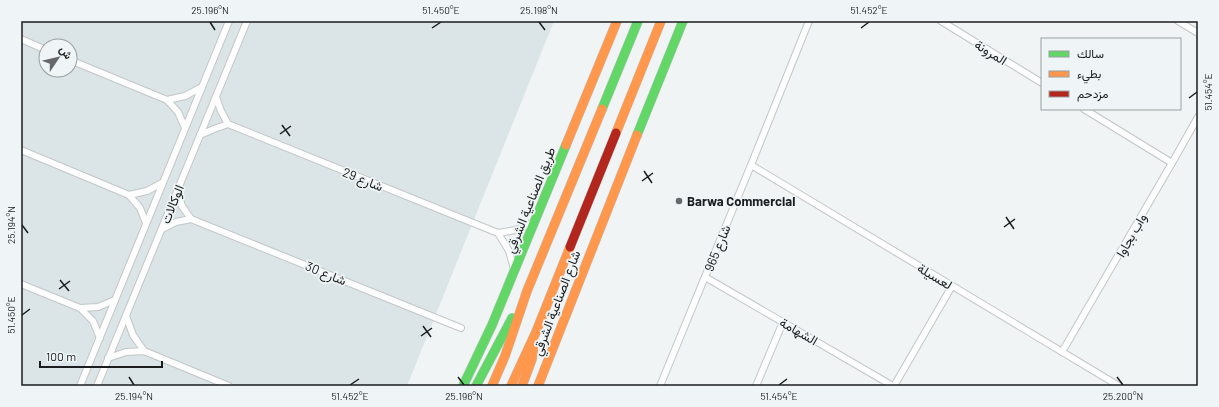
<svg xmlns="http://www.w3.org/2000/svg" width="1219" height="407" viewBox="0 0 1219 407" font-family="Barlow,Vazirmatn,sans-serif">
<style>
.built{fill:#dbe4e6;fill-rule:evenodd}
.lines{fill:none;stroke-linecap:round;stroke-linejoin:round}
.street-casing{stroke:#c3c6c7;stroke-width:8}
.fast-casing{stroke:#c3c6c7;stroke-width:10}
.slow-casing{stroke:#c3c6c7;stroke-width:10}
.jam-casing{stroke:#c3c6c7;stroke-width:10}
.street{stroke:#fdfdfe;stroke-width:6}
.fast{stroke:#63d668;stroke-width:9}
.slow{stroke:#ff974d;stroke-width:9}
.jam{stroke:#b3261e;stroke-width:9}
.ticks{fill:none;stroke:#1b1d1e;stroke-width:1.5}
.poi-dot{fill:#666869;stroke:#eff5f6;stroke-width:1.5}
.labels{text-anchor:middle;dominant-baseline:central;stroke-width:3.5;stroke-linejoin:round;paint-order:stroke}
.street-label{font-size:13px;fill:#1b1d1e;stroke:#eff5f6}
.poi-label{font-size:13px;font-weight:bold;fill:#1b1d1e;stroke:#eff5f6;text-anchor:start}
.neatline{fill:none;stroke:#1b1d1e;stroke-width:1.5}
.ticks-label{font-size:10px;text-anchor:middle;fill:#1b1d1e}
</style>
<rect width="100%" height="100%" fill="#f0f4f5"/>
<path class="built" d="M21 21H554L407 386H21ZM46 46H70V70H46Z"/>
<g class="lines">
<defs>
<g id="street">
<path d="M941 21 1042 83"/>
<path d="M1178 21 1198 33"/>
<path d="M21 39 46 50"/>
<path d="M70 60 167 100 178 112 185 128"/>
<path d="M216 97 221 111 228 124 498 233 516 230 534 222"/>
<path d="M167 100 185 96 202 87"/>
<path d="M1084 109 1172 163"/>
<path d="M200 135 214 129 228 124"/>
<path d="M21 150 129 195 140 208 146 223"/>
<path d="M751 165 1119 386"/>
<path d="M177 191 182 206 191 219 461 328"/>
<path d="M129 195 147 191 162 183"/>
<path d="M162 229 176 222 191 219"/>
<path d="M498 233 509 251 514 269"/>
<path d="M705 277 893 386"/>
<path d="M21 284 80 308 93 321 100 338"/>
<path d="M80 308 98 307 115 300"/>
<path d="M126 316 133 335 144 351"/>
<path d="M1062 352 1172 163 1198 117"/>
<path d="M108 358 126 352 144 351 229 386"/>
<path d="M80 386 229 21"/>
<path d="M97 386 247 21"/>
<path d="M660 386 751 165 809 21"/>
<path d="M756 386 783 322"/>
<path d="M894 386 952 286"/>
</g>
<g id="fast">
<path d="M602 109 638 21"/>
<path d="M637 135 683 21"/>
<path d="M463 386 492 325 566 145"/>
<path d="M476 386 512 318"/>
</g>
<g id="slow">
<path d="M616 133 661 21"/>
<path d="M566 145 617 21"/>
<path d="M492 386 505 356 527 291 602 109"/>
<path d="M511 386 536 332 570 247"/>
<path d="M522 386 532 359 534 343"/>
<path d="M538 386 637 135"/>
</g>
<path id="jam" d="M570 247 616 133"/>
</defs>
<use href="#street" class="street-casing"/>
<use href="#fast" class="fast-casing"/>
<use href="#slow" class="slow-casing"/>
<use href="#jam" class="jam-casing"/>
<use href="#street" class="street"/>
<use href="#fast" class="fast"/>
<use href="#slow" class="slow"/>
<use href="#jam" class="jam"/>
</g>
<path class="ticks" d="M210 22 215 30M539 22 545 30M432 28 441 22M861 28 869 22M1189 98 1197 92M282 125 290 136M280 134 291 126M644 171 652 183M642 181 653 173M1006 217 1014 229M22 225 28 233M1004 227 1015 219M60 280 69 291M59 289 70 281M22 315 30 309M423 326 431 337M421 336 432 328M129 377 134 385M458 377 464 385M1117 377 1123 385M350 385 359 379M779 385 787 379"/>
<circle class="poi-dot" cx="679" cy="201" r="4"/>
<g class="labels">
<g class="street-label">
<text transform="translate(991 52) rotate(32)">المرونة</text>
<text transform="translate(363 179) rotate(22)">شارع 29</text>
<text transform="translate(530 200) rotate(-68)">طريق الصناعية الشرقي</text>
<text transform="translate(172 204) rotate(-68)">الوكالات</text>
<text transform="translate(1131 235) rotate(-60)">واب بجاوا</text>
<text transform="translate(717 248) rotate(-68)">شارع 965</text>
<text transform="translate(326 273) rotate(22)">شارع 30</text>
<text transform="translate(935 276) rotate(31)">لعسيلة</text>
<text transform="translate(556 303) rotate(-69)">شارع الصناعية الشرقي</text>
<text transform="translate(799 331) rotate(30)">الشهامة</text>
</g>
<g class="poi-label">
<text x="687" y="201">Barwa Commercial</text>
</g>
</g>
<rect width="1219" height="407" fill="none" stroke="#eff5f6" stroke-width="44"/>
<rect x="1041" y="38" width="140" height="72" fill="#eff5f6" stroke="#9a9fa0"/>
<rect x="1049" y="51" width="20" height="6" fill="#63d668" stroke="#9a9fa0"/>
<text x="1077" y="58" font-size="12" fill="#1b1d1e">سالك</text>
<rect x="1049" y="71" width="20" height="6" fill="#ff974d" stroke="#9a9fa0"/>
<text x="1077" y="78" font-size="12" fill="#1b1d1e">بطيء</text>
<rect x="1049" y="91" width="20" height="6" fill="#b3261e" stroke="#9a9fa0"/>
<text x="1077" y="98" font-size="12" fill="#1b1d1e">مزدحم</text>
<g transform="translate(58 58) rotate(55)"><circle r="19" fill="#eff5f6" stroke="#9a9fa0"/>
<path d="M0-3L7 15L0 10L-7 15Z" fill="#666869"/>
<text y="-6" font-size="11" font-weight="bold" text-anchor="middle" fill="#1b1d1e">ش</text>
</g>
<path d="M40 361v6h122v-6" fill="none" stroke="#1b1d1e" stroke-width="2"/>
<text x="46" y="361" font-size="12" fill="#1b1d1e" stroke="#eff5f6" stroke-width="3" paint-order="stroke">100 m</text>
<rect x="22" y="22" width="1175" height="363" class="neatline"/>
<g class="ticks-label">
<text x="210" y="14">25.196°N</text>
<text x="441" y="14">51.450°E</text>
<text x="539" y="14">25.198°N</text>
<text x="869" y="14">51.452°E</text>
<text transform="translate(1208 92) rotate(-90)" y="4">51.454°E</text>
<text transform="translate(11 225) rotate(-90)" y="4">25.194°N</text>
<text transform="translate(11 315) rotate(-90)" y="4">51.450°E</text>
<text x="134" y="400">25.194°N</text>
<text x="350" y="400">51.452°E</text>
<text x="464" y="400">25.196°N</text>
<text x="779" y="400">51.454°E</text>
<text x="1123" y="400">25.200°N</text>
</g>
</svg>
